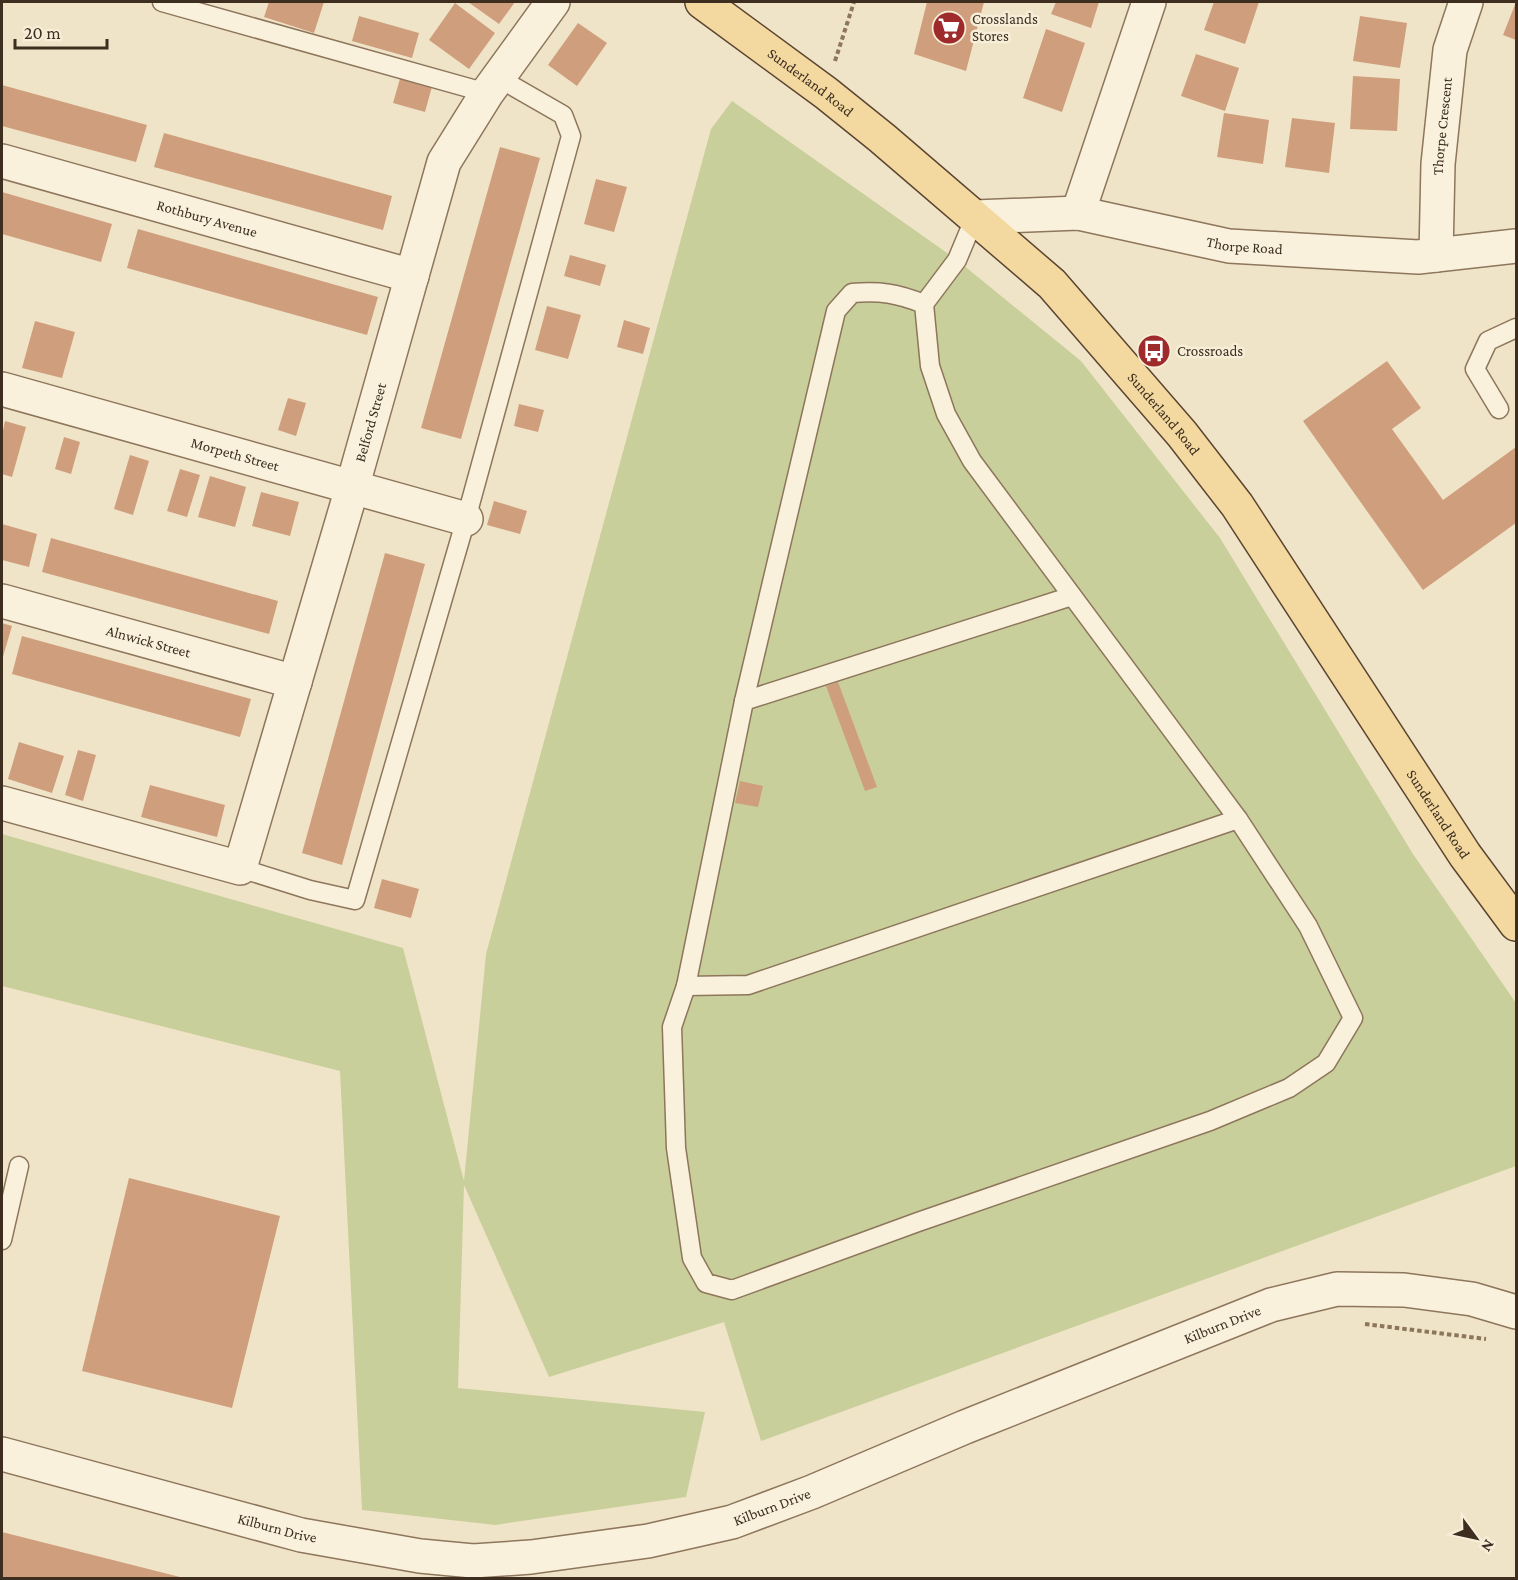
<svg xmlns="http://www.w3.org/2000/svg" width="1518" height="1580" viewBox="0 0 1518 1580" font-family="'Crimson Pro',serif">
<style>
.green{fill:#c9cf9b}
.building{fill:#cf9f7d}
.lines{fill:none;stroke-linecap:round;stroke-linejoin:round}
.service-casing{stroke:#8d765c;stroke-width:21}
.minor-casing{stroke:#8d765c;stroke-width:36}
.primary-casing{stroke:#5b4430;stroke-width:36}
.path{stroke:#8d765c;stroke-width:4;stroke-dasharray:4.5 3;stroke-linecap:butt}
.service{stroke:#faf1dc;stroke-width:18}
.minor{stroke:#faf1dc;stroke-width:33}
.primary{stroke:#f3d9a0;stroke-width:33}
.labels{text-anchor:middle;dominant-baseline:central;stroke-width:5;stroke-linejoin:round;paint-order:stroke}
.poi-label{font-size:15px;fill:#3d2e20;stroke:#f7eed8;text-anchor:start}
.street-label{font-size:15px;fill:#3d2e20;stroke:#f7eed8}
</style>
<rect width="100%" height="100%" fill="#f0e4c8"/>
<path class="green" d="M732 101 957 260 1081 361 1220 538 1413 854 1516 1003V1166L761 1441 724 1322 549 1377 464 1185 458 1388 705 1412 686 1497 495 1525 362 1510 340 1071 2 986V834L403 948 464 1181 486 954 711 129Z"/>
<g class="building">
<path d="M269 2H324L314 33 264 17Z"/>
<path d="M468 2H515L499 24Z"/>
<path d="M927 2H984L966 71 914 54Z"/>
<path d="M1056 2H1099L1091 28 1051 14Z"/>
<path d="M1214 2H1259L1245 44 1204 30Z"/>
<path d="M1516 2V40L1503 35Z"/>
<path d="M455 3 495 33 469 69 429 40Z"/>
<path d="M359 16 419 33 412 58 352 41Z"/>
<path d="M1360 16 1407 23 1400 68 1353 61Z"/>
<path d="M578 23 607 43 577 86 548 65Z"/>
<path d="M1046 29 1085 43 1062 112 1023 98Z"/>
<path d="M1196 54 1239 68 1225 111 1181 96Z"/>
<path d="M401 75 433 83 425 112 393 103Z"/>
<path d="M1353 76 1400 79 1397 131 1350 129Z"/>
<path d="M2 85 147 125 136 162 2 126Z"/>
<path d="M1224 113 1269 120 1263 164 1217 157Z"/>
<path d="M1292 118 1335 123 1329 173 1285 167Z"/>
<path d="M164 133 392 196 383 230 154 167Z"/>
<path d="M500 147 540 158 461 439 421 428Z"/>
<path d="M596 179 627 187 614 232 584 224Z"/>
<path d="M2 192 112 224 101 262 2 234Z"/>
<path d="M138 229 378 297 367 335 127 268Z"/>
<path d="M570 255 606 265 600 286 564 276Z"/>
<path d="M547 306 581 315 568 359 535 350Z"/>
<path d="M624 320 650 328 643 354 617 347Z"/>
<path d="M35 321 75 332 62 378 22 368Z"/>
<path d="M1387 361 1421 408 1392 429 1443 500 1516 447V523L1423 590 1303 421Z"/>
<path d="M288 398 306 403 296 436 278 430Z"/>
<path d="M519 404 544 410 538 432 514 426Z"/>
<path d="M5 421 26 427 12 477 2 474V435Z"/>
<path d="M64 437 80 442 71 474 55 469Z"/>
<path d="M130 455 149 461 133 515 114 509Z"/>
<path d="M180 469 200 475 187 517 167 511Z"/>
<path d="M210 476 246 487 235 527 198 517Z"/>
<path d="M261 492 299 502 290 536 252 526Z"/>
<path d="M494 501 527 511 520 534 487 525Z"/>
<path d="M2 524 37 534 29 567 2 560Z"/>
<path d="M51 538 278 601 269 634 42 572Z"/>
<path d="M385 553 425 564 342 865 302 853Z"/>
<path d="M2 623 12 626 2 660Z"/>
<path d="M22 636 251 699 240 737 12 674Z"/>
<path d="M838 682 877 787 865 791 826 686Z"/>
<path d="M19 742 64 756 52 793 8 779Z"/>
<path d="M78 750 96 755 83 801 65 795Z"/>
<path d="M740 781 763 786 758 807 735 803Z"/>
<path d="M150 785 225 805 217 837 141 817Z"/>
<path d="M382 879 419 889 411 918 374 908Z"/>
<path d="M129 1178 280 1216 232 1408 82 1371Z"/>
<path d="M2 1532 184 1578H2Z"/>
</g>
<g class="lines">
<defs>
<g id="service">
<path d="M162 2 487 93"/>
<path d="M924 304 930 366 946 414 972 461 1238 819 1308 926 1353 1018 1326 1063 1289 1088 1210 1121 918 1222 732 1290 706 1283 692 1258 676 1148 672 1027 686 986 744 701 836 311 852 293C881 291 896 293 924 304L957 260 975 217"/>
<path d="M1499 409 1475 369 1488 341 1516 328"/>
<path d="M744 701 1072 596"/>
<path d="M240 868 310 890 355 900 466 519 571 136 563 115 497 77"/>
<path d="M686 986 748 985 1238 819"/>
<path d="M2 1240 19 1166"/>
</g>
<g id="minor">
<path id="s1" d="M2 161 412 276"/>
<path d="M1078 213 1149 2"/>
<path id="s2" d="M975 217 1078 213 1229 246 1418 257 1516 246"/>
<path id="s3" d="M1436 255 1438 164 1450 50 1466 2"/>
<path id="s4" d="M2 389 466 519"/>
<path id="s5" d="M2 601 295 682"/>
<path id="s6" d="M2 803 240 868 352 488 444 162 487 93 553 2"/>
<path id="s7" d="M2 1454 301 1535 420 1556 473 1561 531 1557 648 1541 732 1522 812 1492 965 1427 1271 1305 1337 1289 1404 1290 1472 1299 1516 1312"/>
</g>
<g id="primary">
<path id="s8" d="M702 2 826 93 882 138 1052 284 1182 434 1237 505 1465 855 1516 924"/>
</g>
</defs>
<use href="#service" class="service-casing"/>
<use href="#minor" class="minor-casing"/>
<use href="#primary" class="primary-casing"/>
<g class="path">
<path d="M835 61 854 2"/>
<path d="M1365 1324 1486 1339"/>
</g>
<use href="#service" class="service"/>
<use href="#minor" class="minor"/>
<use href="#primary" class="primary"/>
</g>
<defs>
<symbol id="supermarket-disc" viewBox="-11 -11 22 22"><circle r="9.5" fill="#9e2a2b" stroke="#f7eed8"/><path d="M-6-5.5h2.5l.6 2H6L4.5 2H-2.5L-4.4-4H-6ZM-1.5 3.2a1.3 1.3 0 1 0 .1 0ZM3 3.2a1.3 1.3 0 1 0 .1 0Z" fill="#fff"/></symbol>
<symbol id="bus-disc" viewBox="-11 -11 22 22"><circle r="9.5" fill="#9e2a2b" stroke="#f7eed8"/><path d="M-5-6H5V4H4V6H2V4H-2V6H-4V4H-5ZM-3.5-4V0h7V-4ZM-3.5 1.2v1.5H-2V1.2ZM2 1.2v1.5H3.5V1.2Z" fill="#fff"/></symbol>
</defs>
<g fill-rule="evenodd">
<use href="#supermarket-disc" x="930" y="9" width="38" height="38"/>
<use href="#bus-disc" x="1135" y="332" width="38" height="38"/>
</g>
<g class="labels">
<g class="poi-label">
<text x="972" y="19">Crosslands<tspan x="972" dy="17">Stores</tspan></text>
<text x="1177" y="351">Crossroads</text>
</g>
<g class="street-label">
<text stroke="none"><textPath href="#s8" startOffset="135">Sunderland Road</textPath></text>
<text stroke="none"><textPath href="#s3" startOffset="129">Thorpe Crescent</textPath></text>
<text stroke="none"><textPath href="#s1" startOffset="213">Rothbury Avenue</textPath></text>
<text stroke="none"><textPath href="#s2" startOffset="273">Thorpe Road</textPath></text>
<text stroke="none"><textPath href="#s8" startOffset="621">Sunderland Road</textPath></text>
<text stroke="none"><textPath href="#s6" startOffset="711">Belford Street</textPath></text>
<text stroke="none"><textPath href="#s4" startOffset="242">Morpeth Street</textPath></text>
<text stroke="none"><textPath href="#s5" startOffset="152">Alnwick Street</textPath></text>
<text stroke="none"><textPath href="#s8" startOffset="1107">Sunderland Road</textPath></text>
<text stroke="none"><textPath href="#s7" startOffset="1275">Kilburn Drive</textPath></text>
<text stroke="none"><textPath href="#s7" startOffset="789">Kilburn Drive</textPath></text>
<text stroke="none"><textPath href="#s7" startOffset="285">Kilburn Drive</textPath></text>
</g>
</g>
<rect width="1518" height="1580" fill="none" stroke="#3d2e20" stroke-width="6"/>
<g transform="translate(1476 1538) rotate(123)" stroke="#f7eed8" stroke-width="4.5" paint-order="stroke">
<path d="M0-4.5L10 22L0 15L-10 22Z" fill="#3d2e20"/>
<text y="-9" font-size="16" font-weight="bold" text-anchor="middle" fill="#3d2e20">N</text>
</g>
<path d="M15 39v9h92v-9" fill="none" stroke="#3d2e20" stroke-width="3"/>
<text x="24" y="39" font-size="18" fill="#3d2e20" stroke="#f7eed8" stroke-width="4.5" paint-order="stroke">20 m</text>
</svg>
